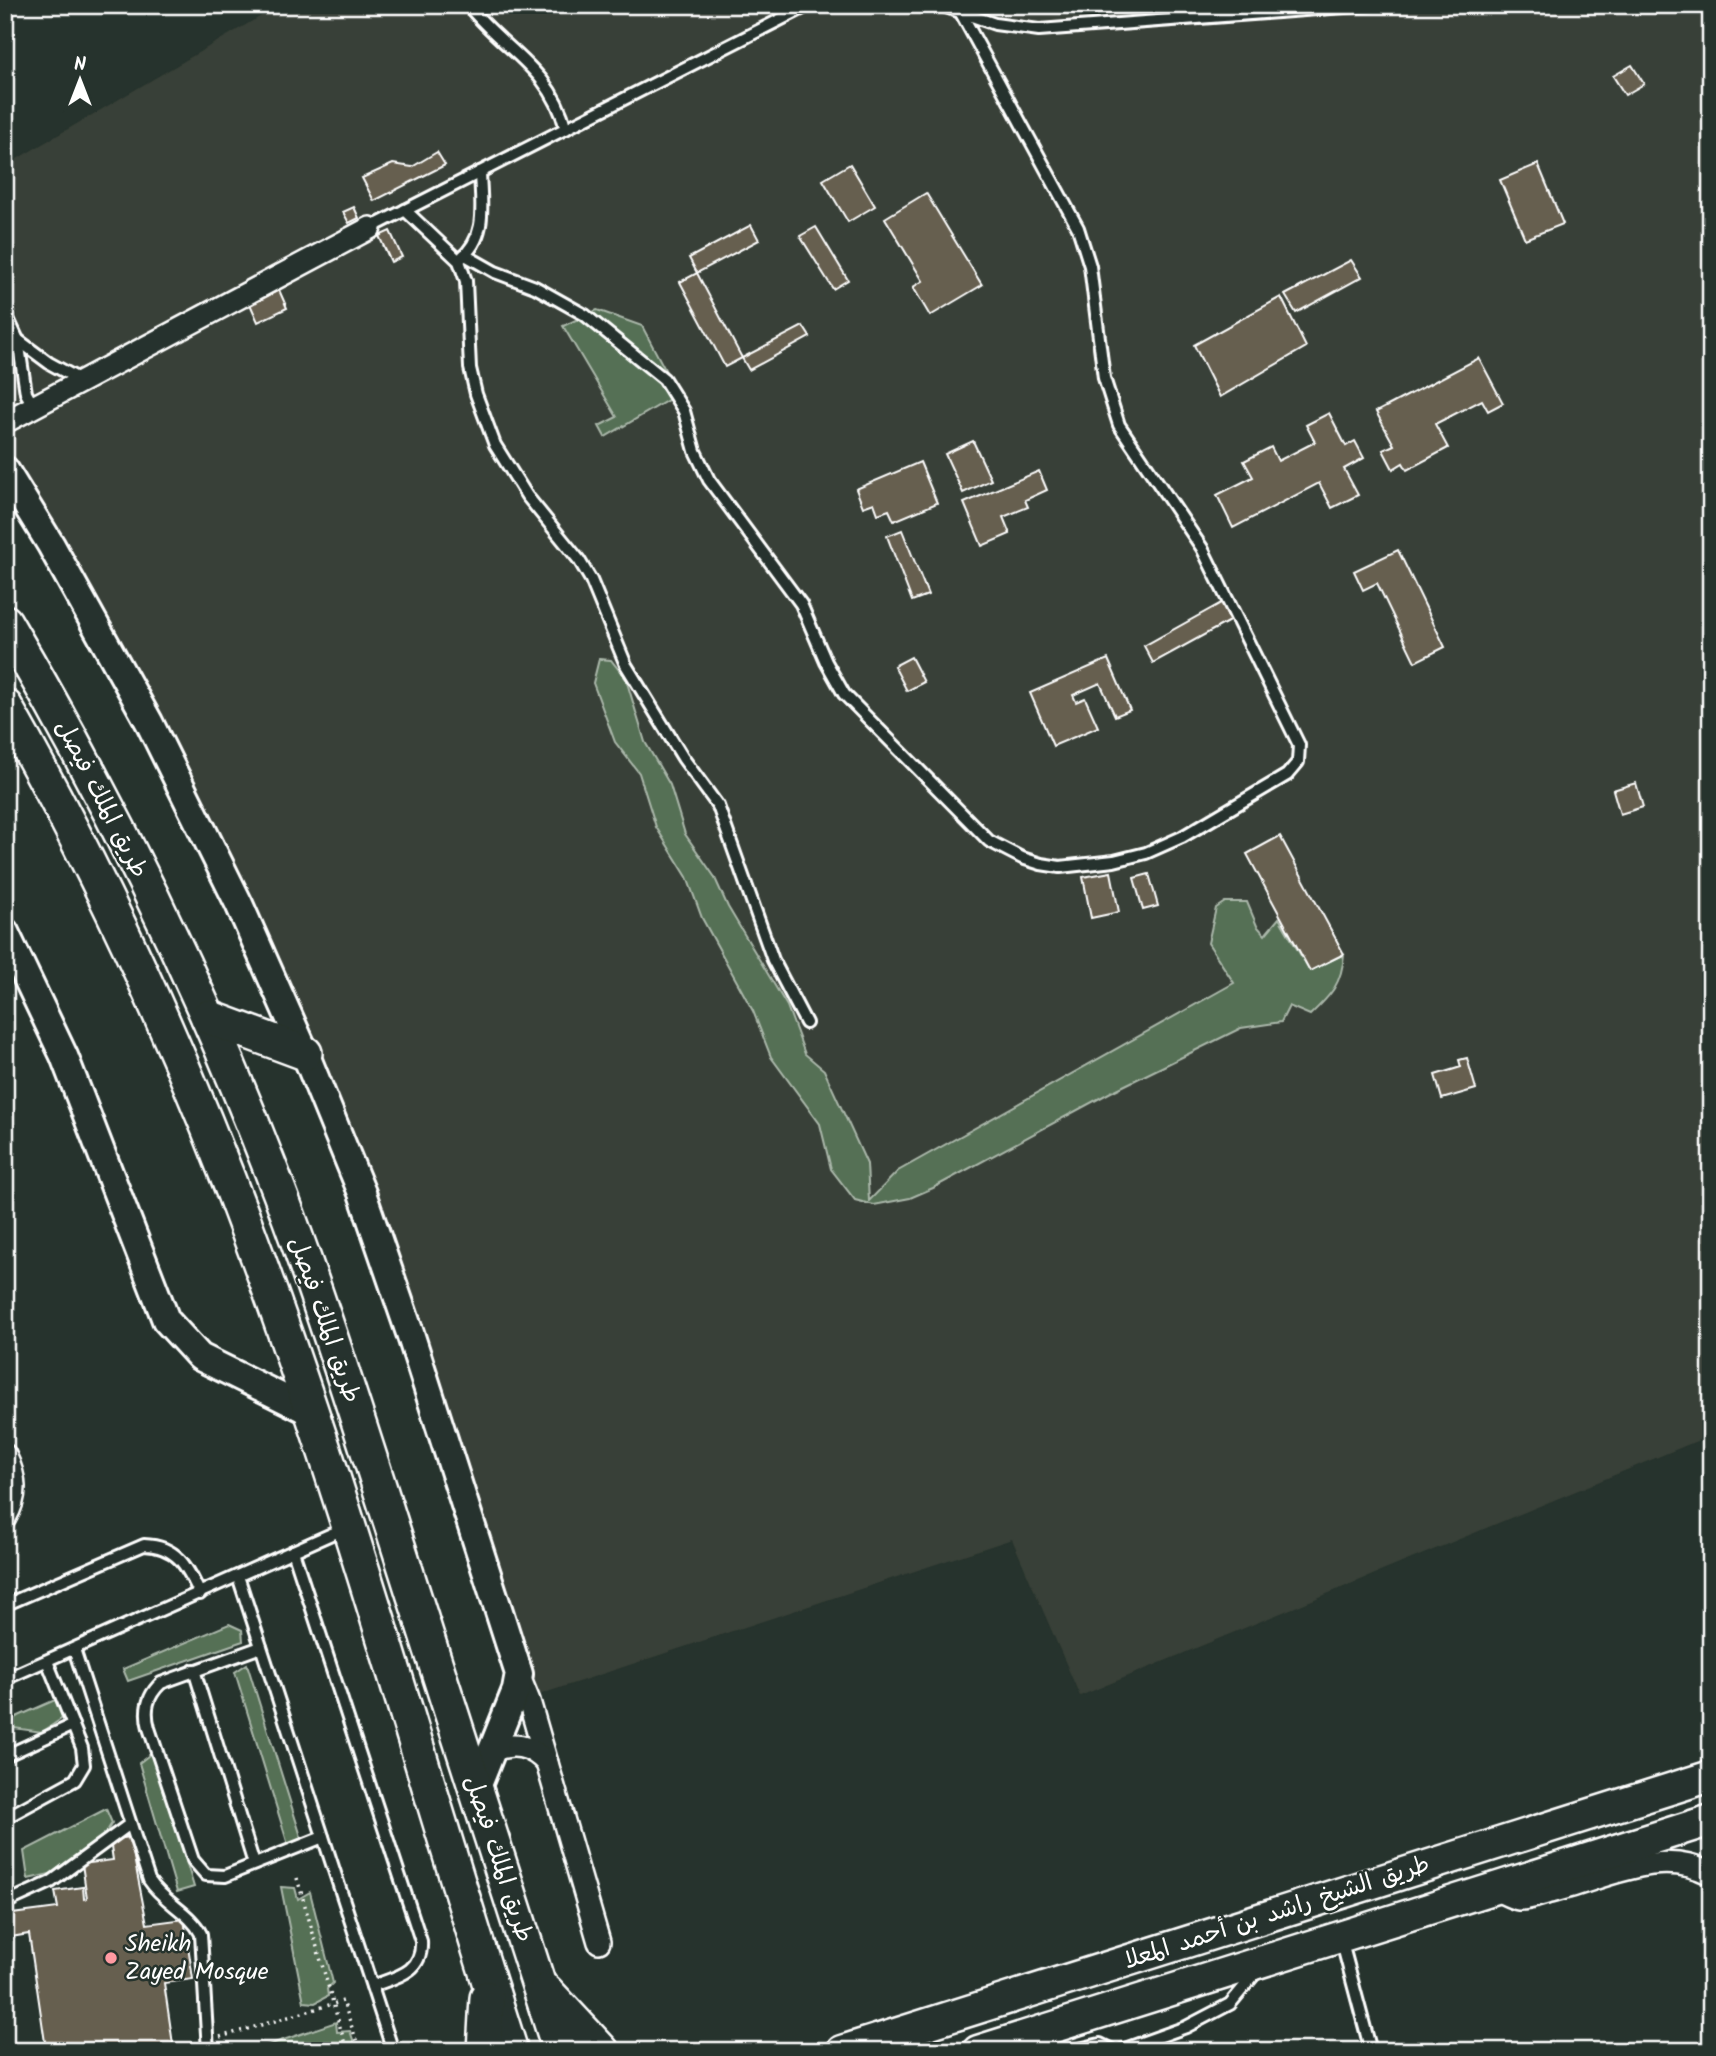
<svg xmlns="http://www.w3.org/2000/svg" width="1716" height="2056" viewBox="0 0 1716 2056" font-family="Kalam,'Playpen Sans Arabic',sans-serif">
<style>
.built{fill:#394037}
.green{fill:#556f55;stroke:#aab7aa;stroke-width:2}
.building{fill:#665f4f;stroke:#fff;stroke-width:2}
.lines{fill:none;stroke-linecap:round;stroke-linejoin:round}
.service-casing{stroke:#fff;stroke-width:16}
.minor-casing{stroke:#fff;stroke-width:26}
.tertiary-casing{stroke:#fff;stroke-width:32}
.secondary-casing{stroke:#fff;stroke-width:35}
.primary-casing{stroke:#fff;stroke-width:38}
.path{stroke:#fff;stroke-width:3.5;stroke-dasharray:2 5;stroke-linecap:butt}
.service{stroke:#26332d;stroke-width:10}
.minor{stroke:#26332d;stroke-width:21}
.tertiary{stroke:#26332d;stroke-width:26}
.secondary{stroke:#26332d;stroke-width:30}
.primary{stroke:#26332d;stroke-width:33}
.poi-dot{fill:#ff9aa2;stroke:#26332d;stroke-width:2.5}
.labels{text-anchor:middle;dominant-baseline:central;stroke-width:5;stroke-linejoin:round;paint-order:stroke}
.street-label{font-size:24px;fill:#fff;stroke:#26332d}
.poi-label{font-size:24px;fill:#fff;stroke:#26332d;text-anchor:start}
</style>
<rect width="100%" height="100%" fill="#26332d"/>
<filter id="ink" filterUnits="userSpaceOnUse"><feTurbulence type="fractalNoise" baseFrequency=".0143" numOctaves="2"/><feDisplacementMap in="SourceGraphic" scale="14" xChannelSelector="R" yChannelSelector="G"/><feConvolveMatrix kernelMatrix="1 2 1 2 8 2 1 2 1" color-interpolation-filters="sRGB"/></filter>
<g filter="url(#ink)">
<path class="built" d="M280 5H1711V1435L1080 1696 1012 1539 523 1700 318 1076 254 926 5 479V166Z"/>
<g class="green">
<path d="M597 310 642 326 678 394 605 437 599 426 617 417 563 326Z"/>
<path d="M599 659 611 660 626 679 645 742 670 785 685 834 714 876 728 907 787 1006 805 1054 824 1070 867 1164 869 1201 898 1171 1234 983 1208 943 1216 908 1225 902H1247L1257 926 1265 935 1279 918 1310 971 1344 954C1342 984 1331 995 1310 1015L1289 1006 1281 1022 1241 1028 1111 1092 933 1188 910 1198 874 1205 855 1200 831 1169 820 1124 771 1057 753 1011 702 918 687 877 656 827 639 773 615 742 593 683Z"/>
<path d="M229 1624 242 1630 243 1641 128 1681 123 1669Z"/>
<path d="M247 1664 303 1843 289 1848 235 1672Z"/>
<path d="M64 1696 73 1711 42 1732 14 1728 5 1732V1722Z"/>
<path d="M153 1752 194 1887 177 1892 139 1763Z"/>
<path d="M106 1809 112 1823 85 1866 28 1879 24 1851Z"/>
<path d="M281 1887 295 1888 298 1899 310 1892 333 1983 327 1989 328 1996 315 2003 304 2002Z"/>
<path d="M336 2022 337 2032 350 2031 357 2051H251Z"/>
</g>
<g class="building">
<path d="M1632 65 1644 84 1625 95 1613 76Z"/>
<path d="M437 152 445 165 374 201 362 178 393 164 412 167Z"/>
<path d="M850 164 875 206 848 222 823 180Z"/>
<path d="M1538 164 1563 224 1525 239 1500 180Z"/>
<path d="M926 193 982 285 930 316 913 287 923 281 885 218Z"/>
<path d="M354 207 359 218 349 223 343 212Z"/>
<path d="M751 225 759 240 697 273 689 258Z"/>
<path d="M816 227 848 280 833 289 800 236Z"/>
<path d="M390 231 402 257 391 262 379 236Z"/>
<path d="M1351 260 1362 277 1296 313 1285 295Z"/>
<path d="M697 273 742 358 725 367 680 282Z"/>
<path d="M279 290 287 308 258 322 250 304Z"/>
<path d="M1281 297 1306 347 1220 397 1194 345Z"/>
<path d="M803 326 810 337 749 370 742 358Z"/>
<path d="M1479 358 1503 403 1488 411 1482 400 1435 424 1448 448 1407 470 1403 463 1393 469 1383 450 1394 445 1376 412Z"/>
<path d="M1329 413 1346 446 1355 441 1364 458 1344 469 1358 495 1332 508 1319 483 1233 528 1217 495 1253 477 1244 461 1271 447 1278 461 1315 442 1306 425Z"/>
<path d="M973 441 991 480 963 493 945 454Z"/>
<path d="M920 462 937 503 894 521 889 510 878 514 874 503 863 507 856 489Z"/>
<path d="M1039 471 1047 490 1025 500 1028 507 1003 517 1010 534 982 546 964 503Z"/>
<path d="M902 530 928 595 912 601 887 536Z"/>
<path d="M1398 550 1445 647 1415 662 1377 583 1363 590 1354 571Z"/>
<path d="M1223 602 1233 619 1153 663 1144 646Z"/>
<path d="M911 657 924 682 907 691 894 666Z"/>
<path d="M1108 659 1130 710 1115 716 1100 683 1073 695 1076 702 1085 698 1098 727 1053 746 1030 693Z"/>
<path d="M1636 783 1643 807 1620 814 1613 790Z"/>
<path d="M1280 836 1344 954 1310 971 1247 854Z"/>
<path d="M1111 872 1119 912 1091 918 1083 877Z"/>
<path d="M1149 874 1158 906 1143 910 1134 878Z"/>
<path d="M1467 1058 1476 1089 1442 1099 1435 1075 1461 1067 1459 1060Z"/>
<path d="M130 1837 147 1924 184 1919 193 1979 164 1983 174 2051H33L46 2049 29 1934 5 1938V1915L58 1908 55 1891 83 1887 84 1899 87 1898 82 1864 113 1860 110 1840Z"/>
</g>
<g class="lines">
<defs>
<g id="service">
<path d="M468 5C504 51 550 67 566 129"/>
<path d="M940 5 995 24 1039 30 1371 5"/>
<path d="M405 210 459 261 466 281 470 368 476 394 495 445 527 496 579 560 591 580 626 665 683 758 718 806 773 960 806 1023"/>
<path d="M370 228 809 5"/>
<path d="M465 255 495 272 535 287 585 315 664 379 684 411 695 451 709 480 801 604 826 662 844 694 989 841 1022 858 1041 864 1060 867 1114 861 1146 853 1182 837 1287 775 1298 762 1299 745 1202 548 1119 425 1104 378 1090 266 1078 228 961 13"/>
<path d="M460 259C488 237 481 204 480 172"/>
<path d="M5 312 18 340 26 393 34 407"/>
<path d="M18 340 49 363 82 381"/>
<path d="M293 1551 421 1941C423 1973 396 1977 372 1986"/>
<path d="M238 1576 393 2051"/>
<path d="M5 1605 144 1545C177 1546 187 1566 200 1594"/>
<path d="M261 1647 161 1683C147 1696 144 1710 149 1728L193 1860 206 1875 225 1876 323 1837"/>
<path d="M74 1649 149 1880C164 1903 190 1912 201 1934L208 2051"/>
<path d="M194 1670 254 1864"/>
<path d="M5 1679 345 1528"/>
<path d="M5 1756 73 1725"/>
<path d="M5 1818 75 1780 84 1765 82 1748 47 1661"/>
<path d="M5 1903 51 1882 130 1824"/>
<path d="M1341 1939 1371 2051"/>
<path d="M5 2050 6 2051"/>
<path d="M1071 2051 1100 2044 1114 2051"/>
<path d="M1119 2051 1186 2027 1230 2004 1258 1970"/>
</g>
<g id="minor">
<path d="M5 422 370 228"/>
<path d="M5 1455C16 1477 18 1496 5 1518"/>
<path d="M520 1679 529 1701 599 1942"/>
<path d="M490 1752C512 1741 531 1745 547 1763"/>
<path d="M1494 1889C1501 1891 1511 1898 1519 1899 1528 1900 1541 1894 1550 1892 1603 1880 1658 1846 1711 1874"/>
</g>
<g id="tertiary">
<path d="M5 470 51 545 149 722 239 904 305 1053 362 1193 410 1333 519 1674 516 1690 476 1790"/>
<path d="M5 932 64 1056 166 1320 200 1357 309 1411"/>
</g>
<g id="secondary">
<path d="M842 2051 1711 1776"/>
<path d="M978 2051 1711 1820"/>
</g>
<g id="primary">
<path d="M5 622C108 797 198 981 271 1170 315 1283 351 1399 388 1514 445 1693 501 1872 560 2051"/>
<path d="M5 706C105 882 189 1069 258 1258 353 1518 426 1787 511 2051"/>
<path d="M208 1017 305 1053"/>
<path d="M546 1991 602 2051"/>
<path d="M484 2051 487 1998"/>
</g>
</defs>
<use href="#service" class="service-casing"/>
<use href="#minor" class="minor-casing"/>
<use href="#tertiary" class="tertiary-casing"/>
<use href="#secondary" class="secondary-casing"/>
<use href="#primary" class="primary-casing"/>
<g class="path">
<path d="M297 1878 347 2051"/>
<path d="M220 2037 343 2001 360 2051"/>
</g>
<use href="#service" class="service"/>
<use href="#minor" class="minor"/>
<use href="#tertiary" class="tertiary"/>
<use href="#secondary" class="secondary"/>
<use href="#primary" class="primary"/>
</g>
</g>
<circle class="poi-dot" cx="111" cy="1958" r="7"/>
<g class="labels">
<g class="street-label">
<text transform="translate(101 799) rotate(63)">طريق الملك فيصل</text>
<text transform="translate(324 1320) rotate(71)">طريق الملك فيصل</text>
<text transform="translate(498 1859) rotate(72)">طريق الملك فيصل</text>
<text transform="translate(1277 1913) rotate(-18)">طريق الشيخ راشد بن أحمد المعلا</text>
</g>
<g class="poi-label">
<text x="125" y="1944">Sheikh<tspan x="125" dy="28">Zayed Mosque</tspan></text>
</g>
</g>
<rect width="1716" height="2056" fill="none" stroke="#26332d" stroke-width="28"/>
<rect x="14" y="14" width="1688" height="2028" fill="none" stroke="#fff" stroke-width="2.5" filter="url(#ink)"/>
<g transform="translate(80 80)" stroke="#26332d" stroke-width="5" paint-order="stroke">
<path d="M0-5L12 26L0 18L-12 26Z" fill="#ffffff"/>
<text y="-10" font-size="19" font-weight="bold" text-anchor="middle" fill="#ffffff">N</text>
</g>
</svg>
